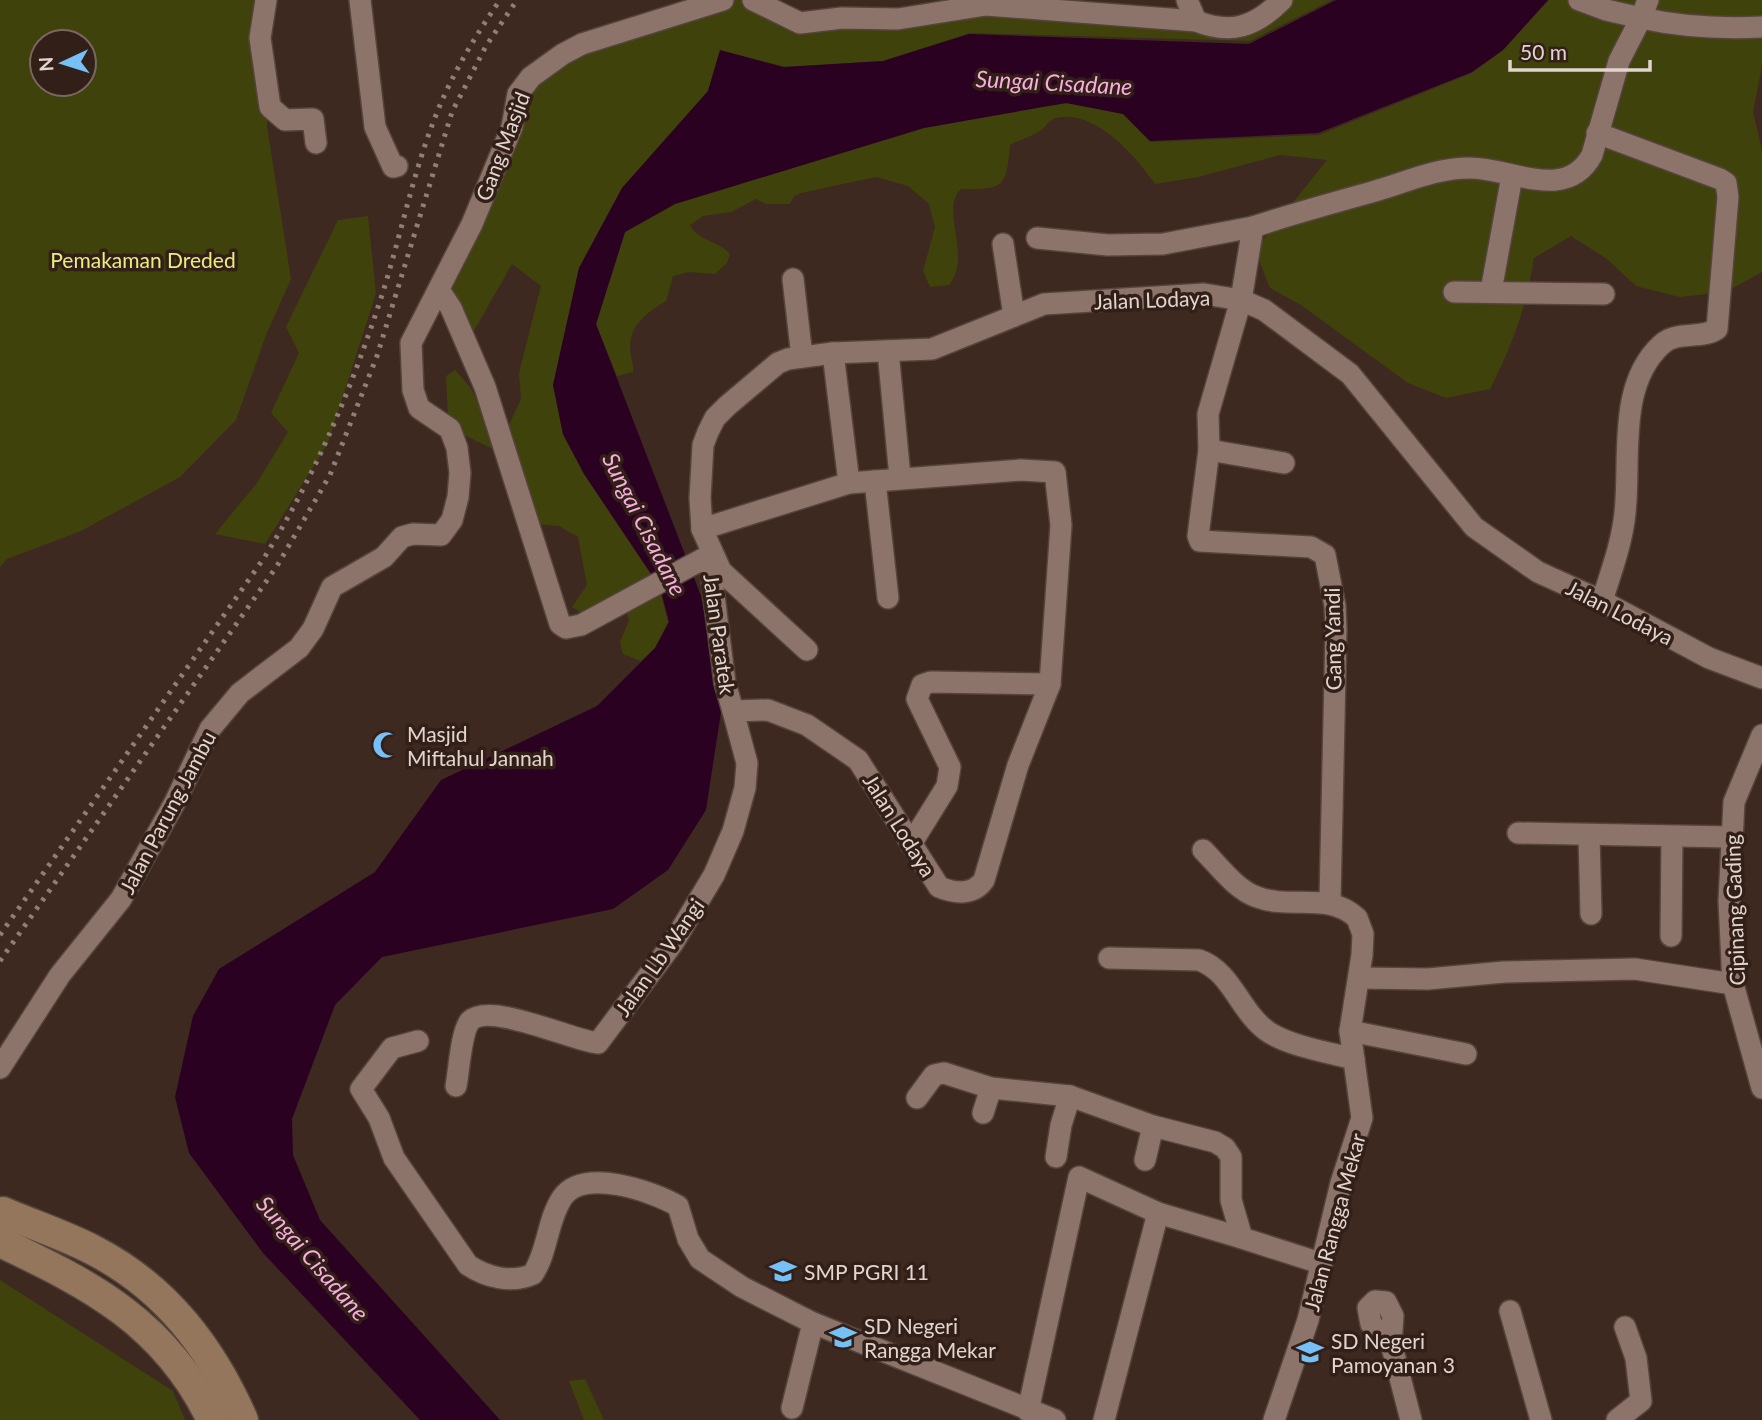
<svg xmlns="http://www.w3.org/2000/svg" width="1762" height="1420" viewBox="0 0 1762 1420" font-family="Lato,sans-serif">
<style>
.green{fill:#40420b;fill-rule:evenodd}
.water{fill:#2b0121}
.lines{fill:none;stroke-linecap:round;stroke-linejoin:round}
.street-casing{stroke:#55443c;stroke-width:24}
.secondary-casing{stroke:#55443c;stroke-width:33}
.street{stroke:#8c746a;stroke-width:21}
.secondary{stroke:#93765b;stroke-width:30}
.rail{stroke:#907f78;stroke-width:5;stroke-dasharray:3.5 7;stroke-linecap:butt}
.labels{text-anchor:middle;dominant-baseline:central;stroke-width:7;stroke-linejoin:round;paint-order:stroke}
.street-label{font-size:21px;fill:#e2d4cf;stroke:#321f17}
.park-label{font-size:21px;fill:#e8ed80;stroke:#321f17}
.poi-label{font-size:21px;fill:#e2d4cf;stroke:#321f17;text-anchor:start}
.water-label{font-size:23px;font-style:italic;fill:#f7adde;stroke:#321f17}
</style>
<rect width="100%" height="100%" fill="#3d2920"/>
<g class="green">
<path d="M0 0H270L266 43 267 126 291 279 266 335 236 420 180 477 81 531 7 559 0 567ZM42 42H84V84H42Z"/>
<path d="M723 0H753L801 23 986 5 1219 30 1282 0H1332L1250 41 970 33 883 61 784 67 720 51 708 91 622 188 579 268 553 385 563 435 584 474 659 587 668 622 655 648 641 661 623 654 620 642 629 620 625 608 582 613 572 607 587 585 578 537 559 526 536 524 507 456 464 435 448 416 446 376 455 370 471 388 486 419 505 433 521 399 519 373 541 286 512 264 467 343 439 290 518 94 563 54Z"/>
<path d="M1549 0H1762V66L1753 112 1762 150V272L1726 292 1680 297 1636 286 1607 259 1571 236 1534 258C1526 307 1513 344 1490 389L1446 398 1408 383 1301 305 1270 288 1255 250 1327 160 1280 155 1198 177 1155 184C1135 156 1096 109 1056 118 1049 119 1046 127 1040 131 1031 136 1020 140 1010 145 1006 187 1005 190 961 189 939 210 973 255 949 285L930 287 923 271 935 227 929 204 908 186 876 177 801 193 794 196 790 204H766L756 199 731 212 703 216 690 225C698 241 719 241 730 254L727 263 715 274 689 272 673 276 666 301C646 313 625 328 631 356 632 362 634 365 633 372L617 376 596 324 625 232 675 204 924 128 1040 107 1070 103 1123 114 1150 142 1319 135 1472 73 1502 51Z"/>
<path d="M368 216 376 293 328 443 265 544 215 534 257 483 288 432 271 413 299 353 286 327 338 220Z"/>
<path d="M0 1280 173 1391 185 1420H0Z"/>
<path d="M585 1379 604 1420H584L569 1381Z"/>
</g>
<path class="water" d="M1336 0H1548L1503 50 1472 72 1318 133 1150 141 1123 114 1066 103 924 128 675 204 625 232 596 324 701 596 721 712 706 810 668 870 613 909 382 957 335 1005 292 1119 293 1155 320 1220 500 1420H420L263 1253 189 1153 175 1097 193 1016 219 969 375 872 441 780 597 706 655 648 669 622 660 587 584 474 563 434 553 385 579 268 622 188 708 91 720 50 784 67 883 61 969 34 1249 44Z"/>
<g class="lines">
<defs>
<g id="street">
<path d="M266 0 260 38 270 107 285 120 313 119 316 143"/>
<path d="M360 0 375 127 393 167 397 166"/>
<path d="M753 0 800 23 842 18 898 19 986 5 1196 21C1231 35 1255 27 1282 0"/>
<path d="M1187 0 1196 21"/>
<path d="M1579 0 1606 10 1641 18 1648 0"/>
<path d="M1597 133 1720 179 1726 183 1728 197 1717 329C1701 340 1676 330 1661 345 1617 386 1631 458 1625 513 1622 543 1611 572 1602 601"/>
<path d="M1037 238 1108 245 1163 244 1253 227"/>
<path d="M1003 244 1014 316"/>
<path d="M793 279 802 357"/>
<path d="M439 290 451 308 485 387 560 624 566 628 581 625 712 554"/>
<path d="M1491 291 1512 176"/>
<path d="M1454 292 1604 294"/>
<path d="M888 351 900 477"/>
<path d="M833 353 849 483"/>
<path d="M1209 450 1198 536 1200 541 1311 547 1325 555 1335 606 1336 629 1330 901"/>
<path d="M1284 463 1209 450 1208 414 1241 300 1253 227C1292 214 1332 203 1372 192 1405 183 1434 168 1470 168 1511 168 1566 203 1592 155L1619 61 1641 18C1682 27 1721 29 1762 27"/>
<path d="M875 481 888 598"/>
<path d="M709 556 725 683 733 711"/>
<path d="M807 650 721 571 702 529 700 498 703 445 708 432 715 418 727 406 778 363 788 359 833 353 932 349 1044 304 1204 294 1241 300 1264 310 1350 374 1474 527 1538 572 1602 601 1709 658 1762 678"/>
<path d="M1762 735 1734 802 1729 901 1733 984 1762 1088"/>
<path d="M1518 833 1730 837"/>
<path d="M1589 835 1591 914"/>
<path d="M911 844 947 786 950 767 917 699 922 685 931 682 1050 684"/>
<path d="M1203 850C1218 865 1236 890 1257 897 1291 910 1328 891 1357 918L1363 934 1362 955 1350 1031 1362 1118 1341 1183 1308 1320 1274 1420"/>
<path d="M1671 936 1672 837"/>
<path d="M1109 958 1199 960C1233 972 1240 1014 1270 1033 1294 1047 1327 1052 1354 1059"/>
<path d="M1359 978 1428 979 1504 972 1635 969 1733 984"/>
<path d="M1350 1031 1466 1054"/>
<path d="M418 1041 392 1048 361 1089 379 1118 394 1158 468 1265C486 1277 511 1284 533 1274 548 1251 547 1221 562 1198 583 1167 652 1191 678 1206L688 1239 700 1259 742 1287 813 1323 1055 1420"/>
<path d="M0 1068 60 975 121 899 175 802 210 729 240 693 299 648 313 629 332 587 384 557 402 537 413 534 441 535 452 520 458 497 460 473 457 448 450 429 419 408 413 390 411 343 472 224 512 127 518 94 531 77 563 54 582 44 723 0"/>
<path d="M456 1086C459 1071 461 1032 470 1021 490 1001 573 1041 598 1043L673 943 714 875 733 831 745 788 747 763 733 711 768 710 807 725 858 760 939 887C956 894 974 895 984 880L1018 765 1050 684 1061 525 1055 472 1021 470 849 483 702 529"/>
<path d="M917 1098 934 1075 944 1073 991 1088 1070 1096 1153 1126 1215 1142 1225 1148 1231 1157V1200L1242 1238 1320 1263"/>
<path d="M983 1113 991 1088"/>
<path d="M1056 1157 1061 1125 1070 1096"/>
<path d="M1145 1160 1153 1126"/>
<path d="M1510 1311 1541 1420"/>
<path d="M1391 1343 1371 1324 1368 1308 1375 1301 1386 1302 1393 1316 1391 1343 1411 1420"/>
<path d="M792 1408 813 1323"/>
<path d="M1028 1411 1079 1177 1158 1213 1242 1238"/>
<path d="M1104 1420 1158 1213"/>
<path d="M1617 1420 1641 1401 1636 1358 1625 1327"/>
</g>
<g id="secondary">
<path d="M3 1212C33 1225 64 1235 93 1250 165 1287 211 1347 243 1420"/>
<path d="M0 1242C92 1285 166 1324 212 1420"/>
</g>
</defs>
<use href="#street" class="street-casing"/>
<use href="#secondary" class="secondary-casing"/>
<use href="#street" class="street"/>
<use href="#secondary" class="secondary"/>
<g class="rail">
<path d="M0 935 264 558C315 476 351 390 381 298 401 236 413 171 438 110 454 71 476 35 500 0"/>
<path d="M0 961 277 566 330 475 377 356 452 112 486 46 517 0"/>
</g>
</g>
<defs>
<symbol id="mosque-bare" viewBox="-9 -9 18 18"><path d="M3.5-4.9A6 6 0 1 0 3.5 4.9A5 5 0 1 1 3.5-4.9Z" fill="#76c0f7" stroke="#321f17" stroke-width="2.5" paint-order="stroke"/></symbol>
<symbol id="school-bare" viewBox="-9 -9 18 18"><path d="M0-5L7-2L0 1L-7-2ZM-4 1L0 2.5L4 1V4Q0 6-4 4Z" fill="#76c0f7" stroke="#321f17" stroke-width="2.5" paint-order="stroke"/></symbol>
</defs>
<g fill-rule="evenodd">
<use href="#mosque-bare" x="367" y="726" width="38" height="38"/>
<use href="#school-bare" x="764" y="1252" width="38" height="38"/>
<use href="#school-bare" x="824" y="1318" width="38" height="38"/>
<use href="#school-bare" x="1291" y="1333" width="38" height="38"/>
</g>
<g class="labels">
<g class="street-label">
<text transform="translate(502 146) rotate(-69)">Gang Masjid</text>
<text transform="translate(1152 299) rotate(-2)">Jalan Lodaya</text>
<text transform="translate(1620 612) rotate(27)">Jalan Lodaya</text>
<text transform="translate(720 634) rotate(82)">Jalan Paratek</text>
<text transform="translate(1332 639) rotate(-91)">Gang Yandi</text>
<text transform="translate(167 812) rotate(-62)">Jalan Parung Jambu</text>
<text transform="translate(900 825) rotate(58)">Jalan Lodaya</text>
<text transform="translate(1734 910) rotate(-92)">Cipinang Gading</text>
<text transform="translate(659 957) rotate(-55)">Jalan Lb Wangi</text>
<text transform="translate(1334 1222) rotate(-75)">Jalan Rangga Mekar</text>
</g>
<g class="park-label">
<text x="143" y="259">Pemakaman Dreded</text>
</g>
<g class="poi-label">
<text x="407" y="733">Masjid<tspan x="407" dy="24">Miftahul Jannah</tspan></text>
<text x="804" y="1271">SMP PGRI 11</text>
<text x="864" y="1325">SD Negeri<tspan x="864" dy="24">Rangga Mekar</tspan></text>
<text x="1331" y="1340">SD Negeri<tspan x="1331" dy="24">Pamoyanan 3</tspan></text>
</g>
<g class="water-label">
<text transform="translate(1054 82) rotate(3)">Sungai Cisadane</text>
<text transform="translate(645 524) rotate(63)">Sungai Cisadane</text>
<text transform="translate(313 1258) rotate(49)">Sungai Cisadane</text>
</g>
</g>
<g transform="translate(63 63) rotate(266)"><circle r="33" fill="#321f17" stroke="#786761" stroke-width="2"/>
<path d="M0-5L12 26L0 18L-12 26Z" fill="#76c0f7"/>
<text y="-10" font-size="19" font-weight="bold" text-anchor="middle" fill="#e2d4cf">N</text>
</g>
<path d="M1510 60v10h140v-10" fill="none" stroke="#e2d4cf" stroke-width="3.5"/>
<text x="1520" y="60" font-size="21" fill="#e2d4cf" stroke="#321f17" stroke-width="5" paint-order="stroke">50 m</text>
</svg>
